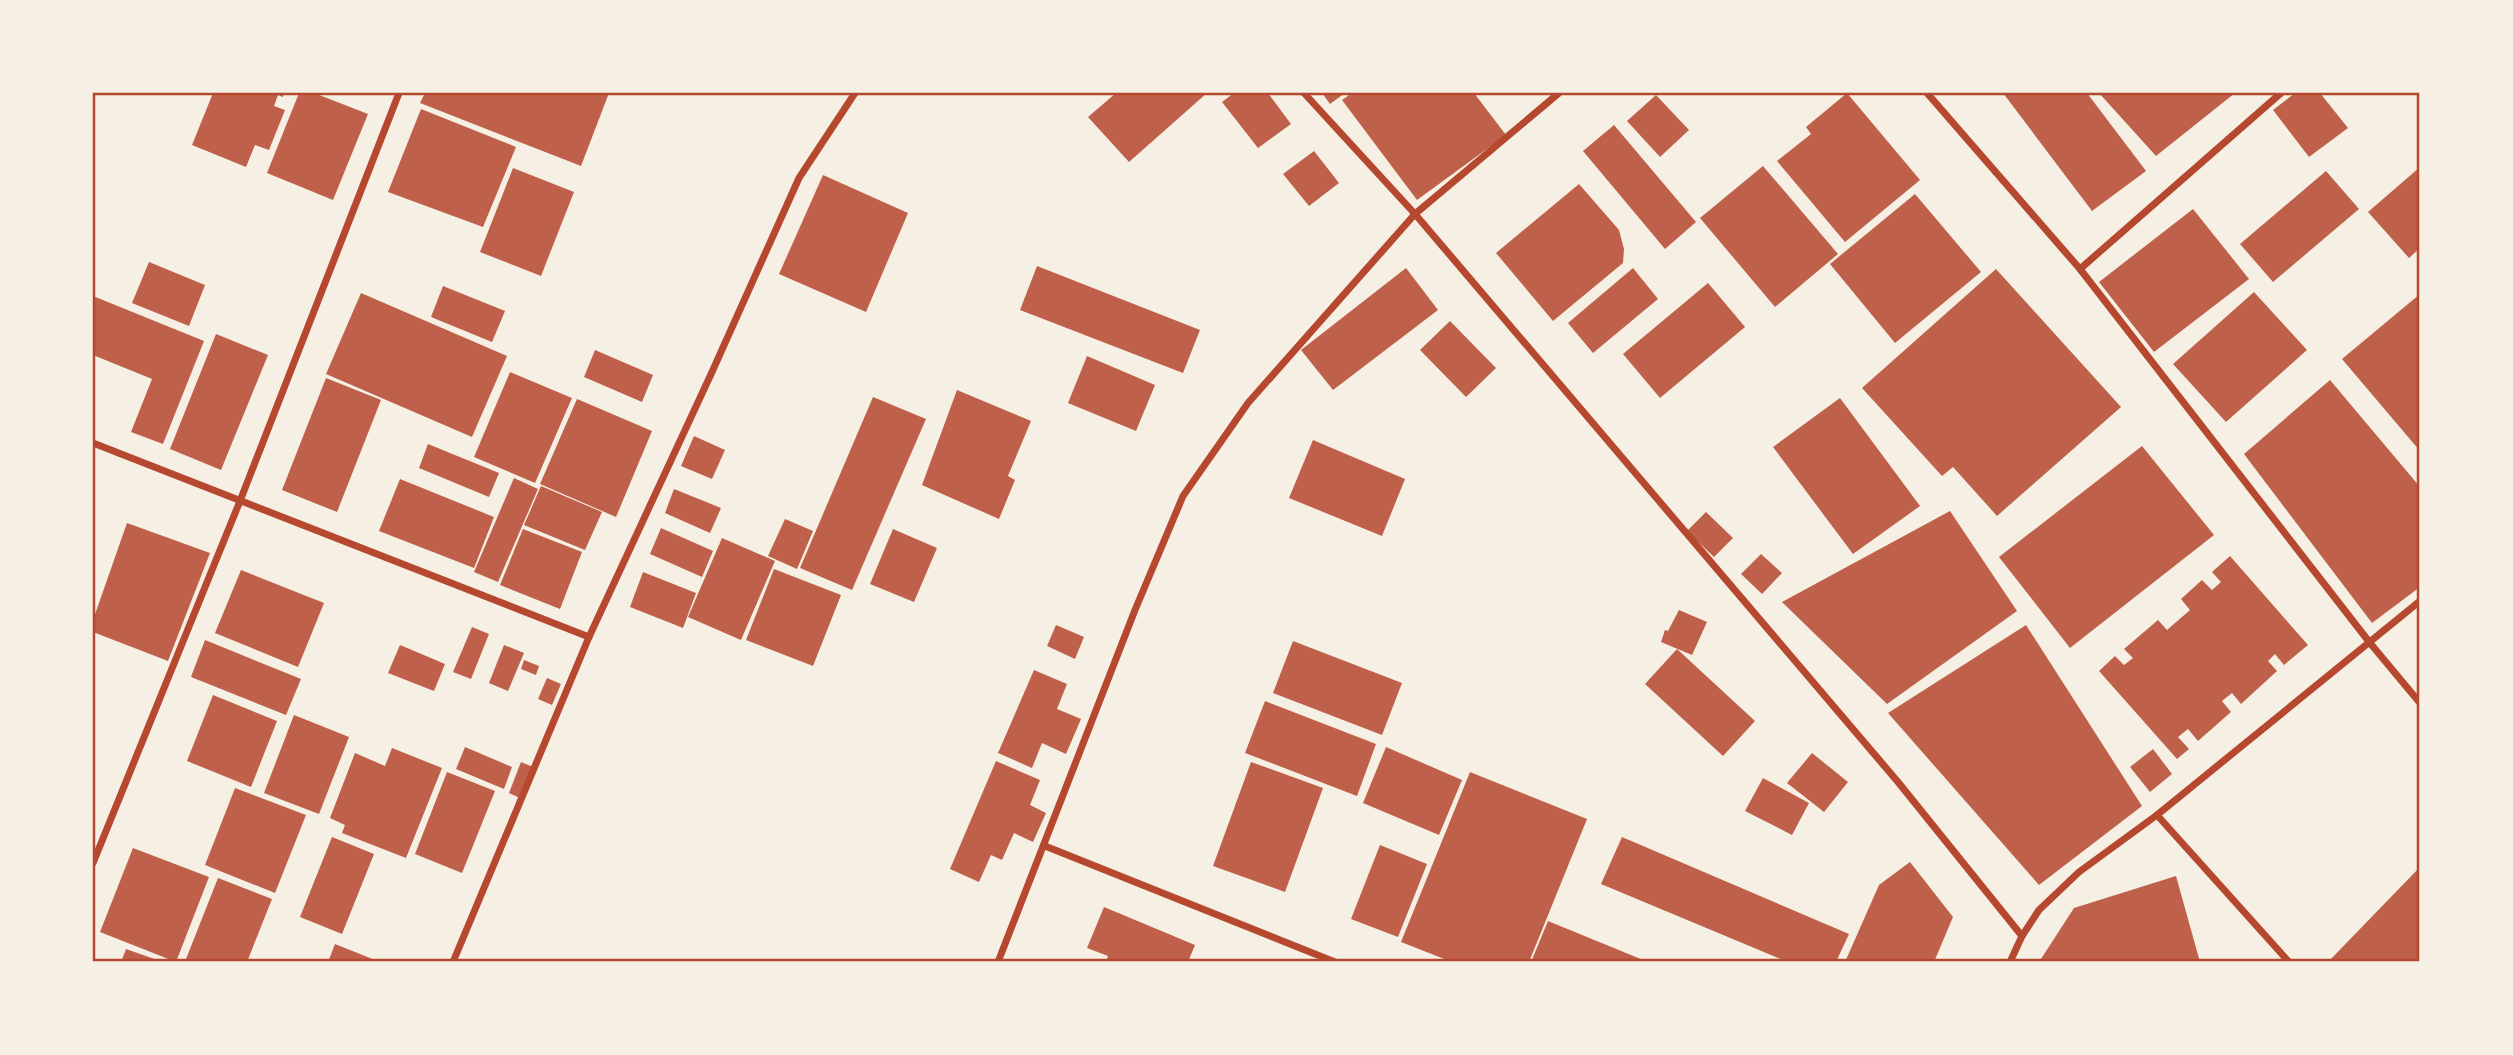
<svg xmlns="http://www.w3.org/2000/svg" width="2513" height="1055" font-family="Inter,sans-serif">
  <style>
    .building { fill: #bf614a }
    .lines { fill: none; stroke-linecap: round; stroke-linejoin: round }
    .minor { stroke: #b5482f; stroke-width: 7 }
    .neatline { fill: none; stroke: #b5482f; stroke-width: 2.5 }
  </style>
  <rect width="100%" height="100%" fill="#f6efe4"/>
  <g class="building">
    <polygon points="213,93 284,93 283,97 278,95 274,106 285,110 269,150 255,145 246,167 192,145"/>
    <polygon points="299,93 314,93 368,114 333,200 267,173"/>
    <polygon points="425,93 609,93 581,166 420,103"/>
    <polygon points="1116,93 1207,93 1129,162 1088,117"/>
    <polygon points="1234,93 1268,93 1291,124 1258,148 1222,102"/>
    <polygon points="1322,93 1345,93 1330,104"/>
    <polygon points="1352,93 1474,93 1506,135 1417,200 1342,100"/>
    <polygon points="1847,93 1920,180 1845,242 1777,161 1811,134 1806,127"/>
    <polygon points="2003,93 2087,93 2146,171 2092,211"/>
    <polygon points="2099,93 2235,93 2156,156"/>
    <polygon points="2295,93 2320,93 2348,128 2309,157 2273,110"/>
    <polygon points="1656,95 1689,130 1660,157 1627,121"/>
    <polygon points="421,109 516,147 483,227 388,192"/>
    <polygon points="1614,125 1696,222 1665,249 1583,151"/>
    <polygon points="1314,151 1339,183 1309,206 1283,174"/>
    <polygon points="1763,166 1838,254 1775,307 1700,218"/>
    <polygon points="2420,167 2420,248 2409,258 2368,212"/>
    <polygon points="513,168 574,192 541,276 480,252"/>
    <polygon points="2326,171 2359,209 2273,282 2240,244"/>
    <polygon points="823,175 908,213 866,312 779,274"/>
    <polygon points="1579,184 1619,230 1624,249 1623,263 1553,321 1496,253"/>
    <polygon points="1915,194 1981,272 1895,343 1830,264"/>
    <polygon points="2193,209 2249,279 2154,352 2099,282"/>
    <polygon points="149,262 205,285 189,326 132,303"/>
    <polygon points="1037,266 1200,330 1183,373 1020,310"/>
    <polygon points="1406,268 1438,310 1333,390 1301,350"/>
    <polygon points="1633,268 1658,299 1593,353 1568,323"/>
    <polygon points="1996,269 2121,407 1997,516 1953,467 1942,476 1862,388"/>
    <polygon points="1708,283 1745,327 1660,398 1623,354"/>
    <polygon points="443,286 505,311 492,342 431,317"/>
    <polygon points="2254,292 2307,350 2226,422 2173,364"/>
    <polygon points="361,293 507,356 472,437 326,374"/>
    <polygon points="2420,294 2420,451 2342,359"/>
    <polygon points="93,296 204,341 163,444 131,432 152,379 93,355"/>
    <polygon points="1450,321 1496,368 1466,397 1420,350"/>
    <polygon points="216,334 268,355 221,470 170,449"/>
    <polygon points="595,350 653,375 642,402 584,377"/>
    <polygon points="1087,356 1155,385 1136,431 1068,403"/>
    <polygon points="510,372 572,398 535,483 474,457"/>
    <polygon points="326,378 381,400 337,512 282,490"/>
    <polygon points="2330,380 2420,487 2420,587 2372,623 2244,454"/>
    <polygon points="957,390 1031,421 1008,476 1015,480 999,519 922,485"/>
    <polygon points="873,397 926,419 852,590 800,568"/>
    <polygon points="1840,398 1920,506 1853,554 1773,447"/>
    <polygon points="577,399 652,431 616,517 540,484"/>
    <polygon points="694,436 725,450 712,479 681,466"/>
    <polygon points="1313,440 1405,479 1382,536 1289,498"/>
    <polygon points="428,444 499,473 489,497 419,468"/>
    <polygon points="2142,446 2214,535 2070,648 1999,557"/>
    <polygon points="514,478 538,489 498,582 474,572"/>
    <polygon points="400,479 494,517 474,568 379,531"/>
    <polygon points="541,486 602,512 585,550 524,525"/>
    <polygon points="674,489 721,508 710,533 665,513"/>
    <polygon points="1950,511 2017,611 1887,704 1782,602"/>
    <polygon points="1706,512 1733,538 1714,557 1687,531"/>
    <polygon points="785,519 813,531 797,569 768,556"/>
    <polygon points="127,523 210,553 168,661 93,632 93,620"/>
    <polygon points="661,528 713,551 702,577 650,554"/>
    <polygon points="523,529 582,552 560,609 500,585"/>
    <polygon points="893,529 937,548 914,602 870,584"/>
    <polygon points="722,538 775,561 741,640 688,617"/>
    <polygon points="1761,554 1782,573 1762,594 1741,574"/>
    <polygon points="2230,556 2308,645 2284,665 2275,654 2268,661 2277,671 2241,704 2232,693 2222,701 2231,712 2198,741 2188,729 2178,737 2189,749 2177,759 2099,671 2115,656 2124,665 2133,658 2124,649 2158,620 2167,630 2190,610 2181,599 2202,580 2212,590 2221,582 2212,572"/>
    <polygon points="774,569 841,595 813,666 746,640"/>
    <polygon points="241,570 324,603 298,667 215,633"/>
    <polygon points="643,572 696,593 683,628 630,607"/>
    <polygon points="1679,610 1707,622 1692,655 1661,642 1665,630 1668,631"/>
    <polygon points="1056,625 1084,637 1075,659 1047,646"/>
    <polygon points="2026,625 2142,806 2039,885 1888,713"/>
    <polygon points="472,627 489,634 471,679 453,672"/>
    <polygon points="205,640 301,679 286,715 191,677"/>
    <polygon points="1293,641 1402,683 1382,735 1273,693"/>
    <polygon points="400,645 445,664 434,691 388,673"/>
    <polygon points="504,645 524,653 508,691 489,683"/>
    <polygon points="1677,649 1755,721 1723,756 1645,684"/>
    <polygon points="524,660 539,666 536,675 521,669"/>
    <polygon points="1034,670 1067,684 1057,709 1081,719 1066,754 1042,743 1032,768 998,753"/>
    <polygon points="547,678 561,684 552,705 538,699"/>
    <polygon points="213,695 277,721 251,787 187,761"/>
    <polygon points="1265,701 1376,744 1357,796 1245,753"/>
    <polygon points="294,715 349,737 319,814 264,793"/>
    <polygon points="465,747 512,767 504,789 456,769"/>
    <polygon points="1386,747 1462,780 1439,835 1363,803"/>
    <polygon points="392,748 442,768 406,858 342,833 345,825 330,818 355,753 385,766"/>
    <polygon points="2153,749 2172,774 2150,792 2130,767"/>
    <polygon points="1812,753 1848,782 1824,812 1787,783"/>
    <polygon points="996,761 1040,780 1030,805 1046,813 1033,842 1014,833 1002,860 991,855 979,882 950,869"/>
    <polygon points="521,762 533,767 520,798 509,793"/>
    <polygon points="1251,762 1323,788 1285,892 1213,866"/>
    <polygon points="447,772 495,791 462,873 415,854"/>
    <polygon points="1470,772 1587,819 1529,962 1452,962 1401,942"/>
    <polygon points="1763,778 1809,803 1792,835 1745,811"/>
    <polygon points="235,788 306,815 275,893 205,865"/>
    <polygon points="332,837 374,854 342,934 300,917"/>
    <polygon points="1622,837 1849,934 1836,962 1788,962 1601,884"/>
    <polygon points="1380,845 1427,864 1398,937 1351,919"/>
    <polygon points="133,848 209,877 176,962 100,932"/>
    <polygon points="1910,862 1953,917 1934,962 1845,962 1879,885"/>
    <polygon points="2420,867 2420,962 2328,962"/>
    <polygon points="2176,876 2200,962 2039,962 2074,908"/>
    <polygon points="218,878 272,899 247,962 194,962 186,959"/>
    <polygon points="1104,907 1195,945 1188,962 1106,962 1108,956 1087,948"/>
    <polygon points="1548,921 1648,962 1531,962"/>
    <polygon points="335,944 380,962 328,962"/>
    <polygon points="126,949 163,962 121,962"/>
  </g>
  <g class="lines">
    <g class="minor">
      <polyline points="1304,93 1415,214 1898,782 2022,936"/>
      <polyline points="1927,93 2080,269 2370,643 2420,703"/>
      <polyline points="2080,269 2281,93"/>
      <polyline points="93,443 589,637"/>
      <polyline points="2157,815 2289,962"/>
      <polyline points="1045,846 1335,962"/>
      <polyline points="93,863 240,501 399,93"/>
      <polyline points="453,962 589,637 712,372 799,178 855,93"/>
      <polyline points="998,962 1135,610 1183,496 1248,403 1415,214 1559,93"/>
      <polyline points="2010,962 2022,936 2039,910 2079,872 2157,815 2420,601"/>
    </g>
  </g>
  <rect width="2513" height="1055" fill="none" stroke="#f6efe4" stroke-width="189"/>
  <rect x="94" y="94" width="2324" height="866" class="neatline"/>
</svg>
